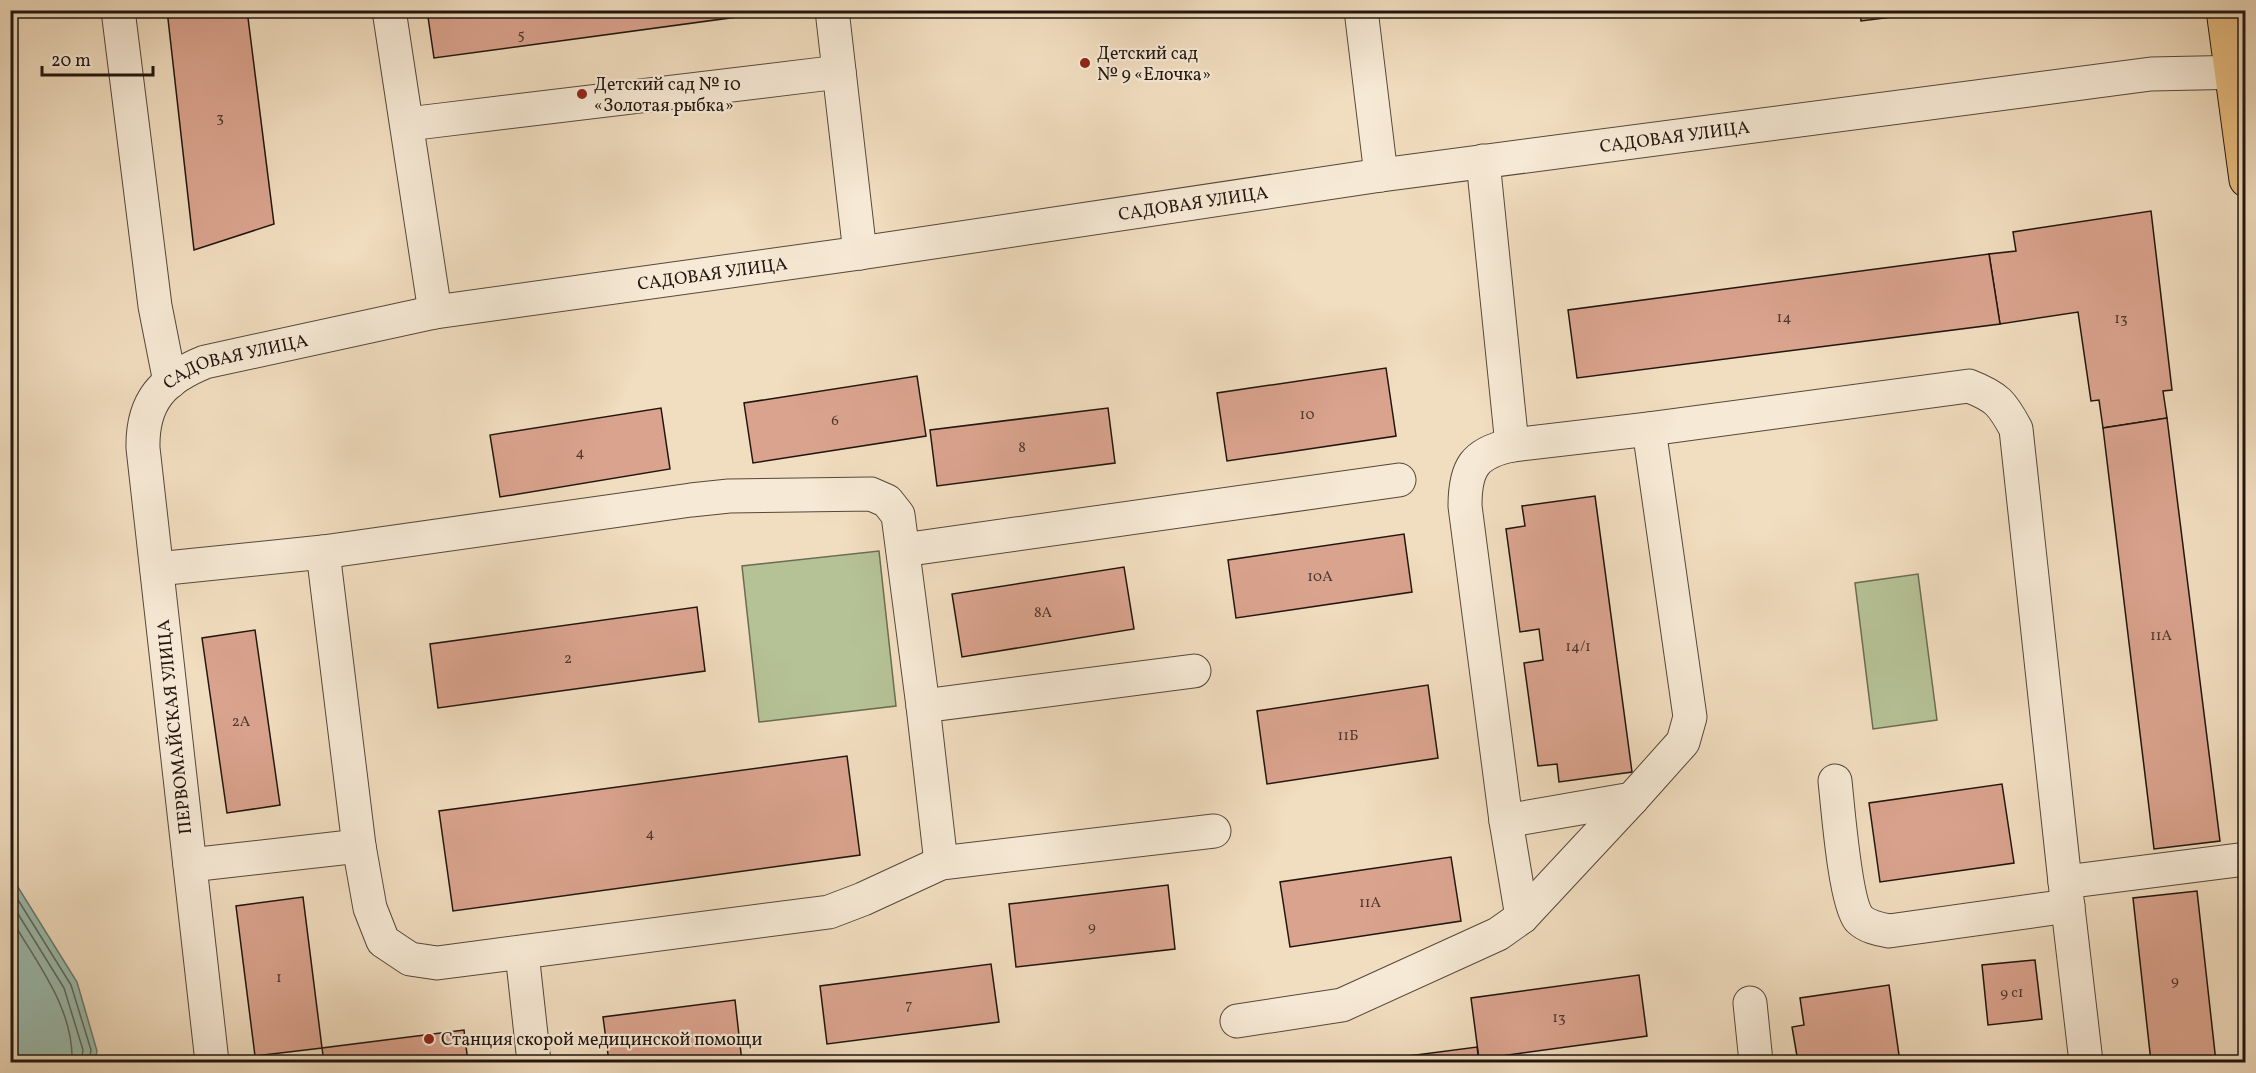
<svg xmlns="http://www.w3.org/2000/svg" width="2256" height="1073" font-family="Vollkorn,serif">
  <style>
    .green { fill: #b5c296; stroke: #6b6c52; stroke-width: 1.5 }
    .water { fill: #9bbcae; stroke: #6a7a6e; stroke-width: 1.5 }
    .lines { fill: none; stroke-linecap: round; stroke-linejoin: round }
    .shore { stroke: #5e695e; stroke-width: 1.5 }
    .building { fill: #daa38e; stroke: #21160f; stroke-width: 1.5 }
    .minor-casing { stroke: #55483b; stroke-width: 35 }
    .major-casing { stroke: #21160f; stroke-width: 35 }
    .minor { stroke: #f6e9d5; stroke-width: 33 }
    .major { stroke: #e8be80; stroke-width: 33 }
    .poi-dot { fill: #8f2418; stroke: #f6e9d5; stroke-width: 2 }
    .labels { text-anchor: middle; stroke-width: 4.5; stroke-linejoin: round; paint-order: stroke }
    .number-label { font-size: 15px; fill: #4f392f }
    .poi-label { font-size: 18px; fill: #21160f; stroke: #f6e9d5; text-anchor: start }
    .street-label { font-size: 18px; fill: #21160f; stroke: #f6e9d5 }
  </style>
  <rect width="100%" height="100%" fill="#f1ddbf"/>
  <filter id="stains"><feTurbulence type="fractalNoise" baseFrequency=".00333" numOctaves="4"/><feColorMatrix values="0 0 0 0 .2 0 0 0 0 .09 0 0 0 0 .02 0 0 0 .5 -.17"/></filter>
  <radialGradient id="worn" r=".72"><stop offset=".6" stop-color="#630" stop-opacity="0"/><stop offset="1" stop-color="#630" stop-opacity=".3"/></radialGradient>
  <g class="green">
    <polygon points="879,551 896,706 759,722 742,566"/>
    <polygon points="1918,574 1937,720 1873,729 1855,583"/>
  </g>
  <polygon class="water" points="11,876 77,982 97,1051 95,1062 14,1062 11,1055"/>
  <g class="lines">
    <g class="shore">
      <polyline points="10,887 71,985 91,1050 89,1062"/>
      <polyline points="10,901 64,988 83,1050 81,1062"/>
      <path d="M10 917C36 962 74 1008 72 1062"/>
    </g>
  </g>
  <g class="building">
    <polygon points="167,10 247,10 274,224 194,250"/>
    <polygon points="427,10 789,10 434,58"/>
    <polygon points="1860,10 1948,10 1861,21"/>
    <polygon points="2151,211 2172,390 2163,391 2167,418 2103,428 2099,400 2091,401 2078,312 2000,324 1989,254 2016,251 2013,232"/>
    <polygon points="1989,254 2000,324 1577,378 1568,310"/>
    <polygon points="1386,368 1396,436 1227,461 1217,393"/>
    <polygon points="917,376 926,436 753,463 744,403"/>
    <polygon points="661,408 670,469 500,497 490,435"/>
    <polygon points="1108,408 1115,463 937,486 930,430"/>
    <polygon points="2167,418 2220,841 2154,849 2103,428"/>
    <polygon points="1595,496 1632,772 1559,782 1557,764 1538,766 1524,663 1543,660 1539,629 1520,632 1506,529 1525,526 1522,506"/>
    <polygon points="1404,534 1412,592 1236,618 1228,560"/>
    <polygon points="1124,567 1134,629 962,657 952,594"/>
    <polygon points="697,607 705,671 438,708 430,644"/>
    <polygon points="255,630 280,805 227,813 202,638"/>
    <polygon points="1428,685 1438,758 1267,784 1257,711"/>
    <polygon points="847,756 860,855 453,911 439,811"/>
    <polygon points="2002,784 2014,863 1880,882 1869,803"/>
    <polygon points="1451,857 1461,921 1290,947 1280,882"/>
    <polygon points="1168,885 1175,949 1016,967 1009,904"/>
    <polygon points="2197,891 2216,1062 2151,1062 2133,898"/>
    <polygon points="303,897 322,1048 255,1056 236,906"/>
    <polygon points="2035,960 2042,1019 1988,1025 1982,965"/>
    <polygon points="991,964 999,1022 827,1044 820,986"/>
    <polygon points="1639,975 1647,1036 1479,1059 1471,998"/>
    <polygon points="1889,985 1900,1062 1798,1062 1792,1027 1804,1025 1800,998"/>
    <polygon points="735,1000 742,1062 609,1062 603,1017"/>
    <polygon points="464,1030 468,1062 324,1062 322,1048"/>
    <polygon points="1477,1047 1479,1062 1362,1062"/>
  </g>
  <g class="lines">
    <g class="minor-casing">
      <g id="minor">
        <polyline points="118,10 155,306 170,382"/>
        <polyline points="389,10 435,312"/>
        <polyline points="832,10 860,253"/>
        <polyline points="1361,10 1381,175"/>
        <polyline points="408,124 839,72"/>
        <path d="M1483 161 1512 445 1649 429 1969 386C1997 397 2002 403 2016 429L2065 882"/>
        <path d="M1512 445C1474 453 1465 468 1465 506L1506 821 1522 917"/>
        <polyline points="903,550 1399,480"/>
        <polyline points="323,552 691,500 729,496 871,494 887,501 898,515 923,706"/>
        <polyline points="157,569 323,552 359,846 370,908 383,941 410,959 437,963 829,912 863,899 941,863 1214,831"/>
        <path d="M1835 781C1838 808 1845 902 1859 919 1867 927 1878 929 1889 931L2068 906"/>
        <polyline points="1506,821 1632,799 1683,742 1690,717 1649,429"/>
        <polyline points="941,863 923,706 1194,671"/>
        <polyline points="190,865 359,846"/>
        <polyline points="522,953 534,1062"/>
        <polyline points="1750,1003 1756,1062"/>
        <polyline points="1237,1021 1342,1005 1498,934 1522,917 1632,799"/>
        <path id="s1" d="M212 1062 143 448C142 401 163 379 205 362L435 312 860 253 1381 175 2151 74 2246 72"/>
        <polyline points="2086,1062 2065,882 2246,859"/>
      </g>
    </g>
    <g class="major-casing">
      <polyline id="major" points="2223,10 2246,180"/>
    </g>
    <use href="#minor" class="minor"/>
    <use href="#major" class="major"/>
  </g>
  <g class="poi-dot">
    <circle cx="1085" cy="63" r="6"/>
    <circle cx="582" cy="94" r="6"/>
    <circle cx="429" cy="1039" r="6"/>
  </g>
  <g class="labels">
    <g class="number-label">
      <text x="521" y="39">5</text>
      <text x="220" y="122">3</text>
      <text x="1784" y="322">14</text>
      <text x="2121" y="323">13</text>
      <text x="1307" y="419">10</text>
      <text x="835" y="425">6</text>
      <text x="1022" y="452">8</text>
      <text x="580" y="457">4</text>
      <text x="1320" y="581">10А</text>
      <text x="1043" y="617">8А</text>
      <text x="2161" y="640">11А</text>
      <text x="1578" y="651">14/1</text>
      <text x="568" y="663">2</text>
      <text x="241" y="726">2А</text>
      <text x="1348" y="740">11Б</text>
      <text x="650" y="838">4</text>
      <text x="1370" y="907">11А</text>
      <text x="1092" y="931">9</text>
      <text x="279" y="982">1</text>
      <text x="2175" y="985">9</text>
      <text x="2012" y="997">9 с1</text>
      <text x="909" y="1009">7</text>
      <text x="1559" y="1022">13</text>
    </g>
    <g class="poi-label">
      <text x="1097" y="59">Детский сад<tspan x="1097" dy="21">№ 9 «Елочка»</tspan></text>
      <text x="594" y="90">Детский сад № 10<tspan x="594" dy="21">«Золотая рыбка»</tspan></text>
      <text x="441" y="1045">Станция скорой медицинской помощи</text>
    </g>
    <g class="street-label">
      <text dy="6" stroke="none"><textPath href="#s1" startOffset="2220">САДОВАЯ УЛИЦА</textPath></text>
      <text dy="6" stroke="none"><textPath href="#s1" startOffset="1734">САДОВАЯ УЛИЦА</textPath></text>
      <text dy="6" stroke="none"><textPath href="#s1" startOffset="1248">САДОВАЯ УЛИЦА</textPath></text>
      <text dy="6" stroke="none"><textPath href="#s1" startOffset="762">САДОВАЯ УЛИЦА</textPath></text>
      <text transform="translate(174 727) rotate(-96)" y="6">ПЕРВОМАЙСКАЯ УЛИЦА</text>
    </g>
  </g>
  <rect width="2256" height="1073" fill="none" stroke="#f1ddbf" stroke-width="36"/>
  <rect x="12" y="12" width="2232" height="1049" fill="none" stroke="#21160f" stroke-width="3"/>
  <rect x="18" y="18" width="2220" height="1037" fill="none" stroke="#21160f" stroke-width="1.5"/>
  <path d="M42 66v9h111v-9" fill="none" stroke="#21160f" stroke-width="3"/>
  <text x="51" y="66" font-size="18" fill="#21160f" stroke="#f6e9d5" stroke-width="4.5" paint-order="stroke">20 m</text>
  <rect width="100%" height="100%" filter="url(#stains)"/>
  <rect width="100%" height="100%" fill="url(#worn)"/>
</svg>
